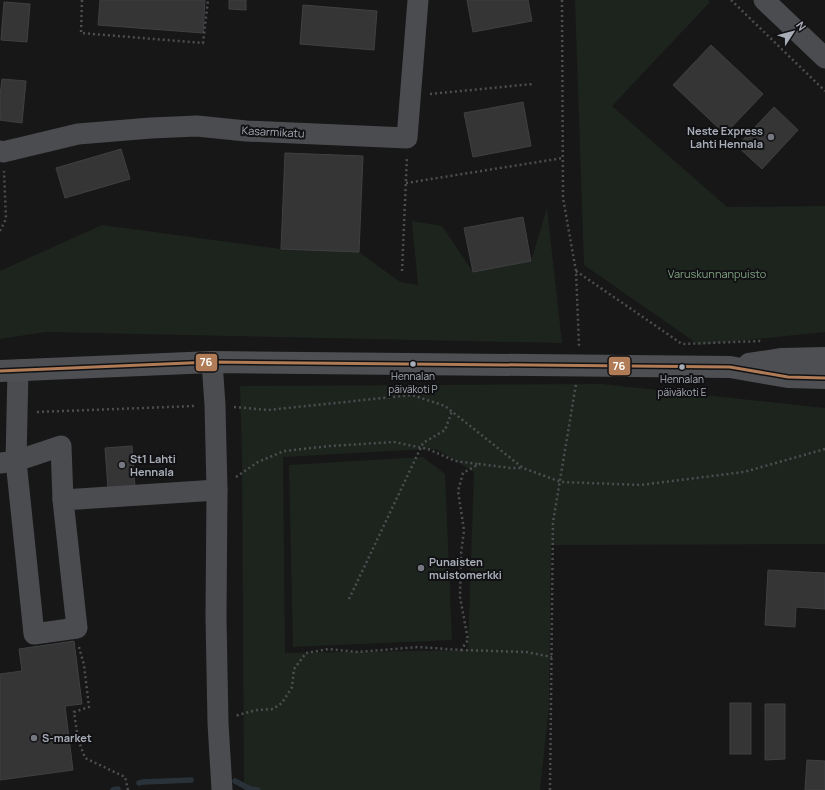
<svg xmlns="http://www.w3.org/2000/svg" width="825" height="790" font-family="Manrope,sans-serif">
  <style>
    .green { fill: #1d241e; fill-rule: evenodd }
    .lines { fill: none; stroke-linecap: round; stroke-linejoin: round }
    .stream { stroke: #2a3239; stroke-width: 5.5 }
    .building { fill: #353536; stroke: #3f4043 }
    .path { stroke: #4d4e52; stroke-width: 2.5; stroke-dasharray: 2 3; stroke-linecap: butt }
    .minor { stroke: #4b4c50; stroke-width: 21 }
    .major { stroke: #4d4f52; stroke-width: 22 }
    .bus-1-casing { stroke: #111113; stroke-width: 6 }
    .bus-1 { stroke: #b07c57; stroke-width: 3 }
    .poi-dot { fill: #757880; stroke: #111113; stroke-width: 1.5 }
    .bus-dot { fill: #a8adb8; stroke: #111113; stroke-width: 1.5 }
    .labels { text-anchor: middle; stroke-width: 4; stroke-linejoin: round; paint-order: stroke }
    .bus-label { font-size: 10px; fill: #a8adb8; stroke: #111113 }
    .poi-label { font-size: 11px; font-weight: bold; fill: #a8adb8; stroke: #111113; text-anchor: start }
    .street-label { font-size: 11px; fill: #a8adb8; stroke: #111113 }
    .park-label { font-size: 11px; fill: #7fa381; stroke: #111113 }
    .line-badge { stroke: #111113; stroke-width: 1.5 }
    .badge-label { font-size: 11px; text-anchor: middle; font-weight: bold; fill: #fff }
  </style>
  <rect width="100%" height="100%" fill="#171717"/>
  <g class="green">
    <polygon points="575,0 708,0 710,2 612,106 727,207 825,206 825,332 699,345 584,265"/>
    <polygon points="547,208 562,343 46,332 0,339 0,271 102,225 281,249 359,252 400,282 418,285 412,221 442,226 473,272 531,261"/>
    <path d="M602 384 825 408V544L551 545 549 708 540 790H244L242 458 240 386ZM428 449H436L474 472 468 650 285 653 283 457Z"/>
    <polygon points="423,457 445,474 452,640 293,647 289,465"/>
  </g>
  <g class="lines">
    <g class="stream">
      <polyline points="235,781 250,789 258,790"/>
      <polyline points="139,783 143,782 191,780"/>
      <polyline points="113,790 118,789"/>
    </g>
  </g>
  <g class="building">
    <polygon points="100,0 205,0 203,33 98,25"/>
    <polygon points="229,0 246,0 246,10 229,9"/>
    <polygon points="467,0 528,0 532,21 473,32"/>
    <polygon points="4,2 30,4 27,42 1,40"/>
    <polygon points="303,5 377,11 374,50 300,44"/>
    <polygon points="711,45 763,94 725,134 673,85"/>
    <polygon points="2,79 26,81 22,123 0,120 0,96"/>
    <polygon points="523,102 531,146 473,157 464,113"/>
    <polygon points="774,107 798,130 762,169 737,146"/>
    <polygon points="121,149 130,179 65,198 56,168"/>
    <polygon points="285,153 363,156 359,252 281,249"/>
    <polygon points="523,217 531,261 473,272 464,228"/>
    <polygon points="132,446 135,486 108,488 105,448"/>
    <polygon points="768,570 825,573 825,609 796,607 795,627 765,625"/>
    <polygon points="74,641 82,704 65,706 73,770 0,780 0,674 22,671 19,649"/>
    <rect x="730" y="703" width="21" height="51"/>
    <polygon points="765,704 785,704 785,759 765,760"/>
    <polygon points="807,760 825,761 825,790 805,790"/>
  </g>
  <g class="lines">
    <g class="path">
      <polyline points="82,0 81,33 203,43 208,0"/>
      <polyline points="562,0 563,198 576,271 579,346"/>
      <polyline points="731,0 825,91"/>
      <polyline points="430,94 533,84"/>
      <polyline points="406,183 563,158"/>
      <polyline points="0,231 6,219 4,171"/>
      <polyline points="402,271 407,156"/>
      <polyline points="576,271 682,344 761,341"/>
      <polyline points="234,407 268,410 412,395 445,406 523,468 561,482 641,485 744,472 825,449"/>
      <polyline points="37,412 195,406"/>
      <polyline points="236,477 258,462 284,451 330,446 394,442 428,449 455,461 478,464"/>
      <polyline points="349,599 423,443 445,430 452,411"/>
      <polyline points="79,647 84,665 89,707 74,712 78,739 85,758 125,777 128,790"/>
      <polyline points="461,650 526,652 552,657"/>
      <polyline points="237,716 238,715 257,710 273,709 282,703 292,687 294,669 306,653 329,649 358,652 418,647 461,650 468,640 460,597 461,554 464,530 458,491 463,473 479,464 511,468 523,468"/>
      <polyline points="550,790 553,522 576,384"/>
    </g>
    <g class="minor">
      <polyline points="764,0 825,58"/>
      <polyline points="0,151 3,152 78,134 151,128 197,126 246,131 407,138 418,0"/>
      <polyline points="18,370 16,461 34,634 77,628 63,500 217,490 215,405 212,362"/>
      <polyline points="0,463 16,461 61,446 63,500"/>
      <polyline points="217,490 216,617 218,723 222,790"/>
    </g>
    <g class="major">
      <polyline points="749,364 782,359 825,358"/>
      <polyline points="0,371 212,362 730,367 788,377 825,378"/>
    </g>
    <g class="bus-1-casing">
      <polyline id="bus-1" points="0,371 212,362 730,367 788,377 825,378"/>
    </g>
    <use href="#bus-1" class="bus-1"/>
  </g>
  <g class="poi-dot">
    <circle cx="771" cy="137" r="4"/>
    <circle cx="122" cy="465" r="4"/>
    <circle cx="421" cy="568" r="4"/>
    <circle cx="34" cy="738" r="4"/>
  </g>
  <g class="bus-dot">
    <circle cx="413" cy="364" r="3.5"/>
    <circle cx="682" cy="367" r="3.5"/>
  </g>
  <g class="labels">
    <g class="bus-label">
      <text x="413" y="380">Hennalan<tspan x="413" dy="13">päiväkoti P</tspan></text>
      <text x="682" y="383">Hennalan<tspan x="682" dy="13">päiväkoti E</tspan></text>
    </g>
    <g class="poi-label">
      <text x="763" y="135" text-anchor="end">Neste Express<tspan x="763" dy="13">Lahti Hennala</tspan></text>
      <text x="130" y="463">St1 Lahti<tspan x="130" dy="13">Hennala</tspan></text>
      <text x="429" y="566">Punaisten<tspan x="429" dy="13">muistomerkki</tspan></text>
      <text x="42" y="742">S-market</text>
    </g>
    <g class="street-label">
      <text transform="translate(273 132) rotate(3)" y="4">Kasarmikatu</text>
    </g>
    <g class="park-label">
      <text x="717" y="278">Varuskunnanpuisto</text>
    </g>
  </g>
  <g class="line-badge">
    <rect x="195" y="353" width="23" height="19" rx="4" fill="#b07c57"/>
    <rect x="608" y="356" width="23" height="20" rx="4" fill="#b07c57"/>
  </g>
  <g class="badge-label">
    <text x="206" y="366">76</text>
    <text x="619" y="370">76</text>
  </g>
  <g transform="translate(793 32) rotate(54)" stroke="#111113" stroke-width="3" paint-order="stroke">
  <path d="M0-3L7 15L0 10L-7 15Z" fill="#a8adb8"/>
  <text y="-6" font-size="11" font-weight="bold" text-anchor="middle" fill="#a8adb8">N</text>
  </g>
</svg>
